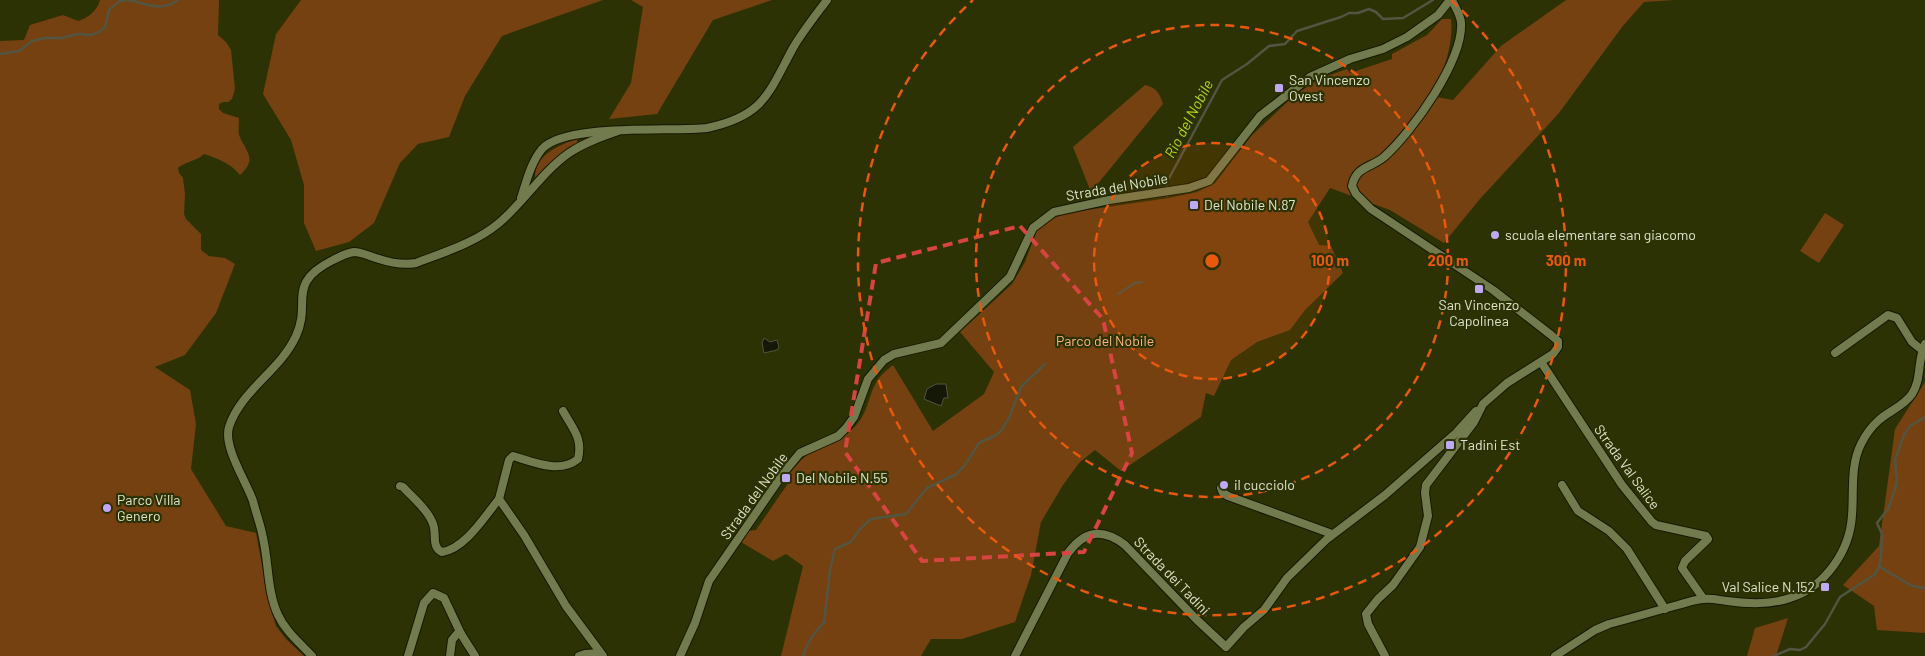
<svg xmlns="http://www.w3.org/2000/svg" width="1925" height="656" font-family="Barlow,sans-serif">
  <style>
    .green { fill: #754110 }
    .water { fill: #151807; stroke: #525542 }
    .lines { fill: none; stroke-linecap: round; stroke-linejoin: round }
    .stream { stroke: #525542; stroke-width: 2.5 }
    .minor-casing { stroke: #151900; stroke-width: 10 }
    .minor { stroke: #727b4d; stroke-width: 8 }
    .marked { fill: none; stroke: #d74441; stroke-width: 4; stroke-dasharray: 10 6; stroke-linejoin: round }
    .ring { fill: none; stroke: #e8590c; stroke-width: 2.5; stroke-dasharray: 9 6 }
    .poi-dot { fill: #bfa8f4; stroke: #2c3203; stroke-width: 2 }
    .labels { text-anchor: middle; stroke-width: 4.5; stroke-linejoin: round; paint-order: stroke }
    .poi-label { font-size: 14px; fill: #dfe4cc; stroke: #2c3203; text-anchor: start }
    .street-label { font-size: 14px; fill: #dfe4cc; stroke: #2c3203 }
    .park-label { font-size: 14px; fill: #ffb57d; stroke: #2c3203 }
    .water-label { font-size: 15px; font-style: italic; fill: #bcd41a; stroke: #2c3203 }
    .centre { fill: #e8590c; stroke: #2c3203; stroke-width: 2.5 }
    .ring-label { font-size: 15px; text-anchor: middle; font-weight: bold; fill: #e8590c; stroke: #2c3203; stroke-width: 4.5; stroke-linejoin: round; paint-order: stroke }
  </style>
  <rect width="100%" height="100%" fill="#2c3203"/>
  <g class="green">
    <path d="M100 0H219L218 35 226 42 231 50 235 89 232 99 228 102H223L219 104V109L223 113 239 118C239 124 238 130 239 135 246 152 258 159 240 175 230 163 219 159 204 154 195 162 184 162 178 168L179 173 183 178 185 194 184 214 186 219 201 234V250L209 256 225 258 235 264 216 313 185 355 155 367 190 390 196 424 191 469 226 526 256 533 269 603 276 626 286 639 304 656H0V41L24 40 30 25 63 15 78 21C88 18 97 11 100 0Z"/>
    <polygon points="301,0 603,0 502,36 465,96 449,137 418,144 400,163 374,223 349,242 316,251 304,223 304,185 291,140 263,94 276,34"/>
    <polygon points="631,0 772,0 713,20 657,114 609,119 631,83 643,7"/>
    <path d="M1566 0H1674L1644 2 1622 27 1559 113 1479 200 1444 243 1390 210 1330 188 1308 222 1319 245 1331 246 1343 273 1305 310 1290 330 1257 342 1231 360 1214 396 1206 393 1201 417 1121 471 1095 450 1079 463 1063 485 1041 522 1031 575 1015 622 962 639H931L921 656H781L803 566 786 554 773 561 741 542 748 531 756 530 789 482 786 478C792 470 798 462 806 456 824 443 844 440 858 423 869 410 869 391 879 378 883 373 888 369 893 365L933 431 984 394 994 372 960 332 1012 284 1025 262 1037 230 1049 220 1066 213 1169 198 1197 192 1215 183 1252 135 1295 95 1319 79 1347 69 1350 73 1392 59V54L1427 35 1442 19H1451C1454 41 1443 78 1431 96L1453 100 1501 46Z"/>
    <path d="M1145 85C1156 87 1160 94 1163 104L1091 192 1073 147Z"/>
    <path d="M577 139V144L541 176 535 178C534 155 559 145 577 139Z"/>
    <polygon points="1825,213 1844,225 1819,263 1800,251"/>
    <polygon points="1925,382 1925,633 1877,630 1874,606 1843,585 1879,546 1895,429"/>
    <polygon points="1788,618 1776,656 1747,656 1755,628"/>
  </g>
  <g class="water">
    <polygon points="764,338 770,342 777,340 779,347 777,350 764,353 762,343"/>
    <polygon points="936,384 946,384 948,398 944,398 941,406 924,399 927,389"/>
  </g>
  <g class="lines">
    <g class="stream">
      <path d="M128 0C147 3 160 13 178 0"/>
      <polyline points="0,54 19,51 32,41 45,38 62,38 77,34 91,35 99,32 105,27 109,10 120,1 127,0"/>
      <polyline points="1167,196 1166,187 1167,182 1222,80 1247,64 1269,46 1285,44 1297,31 1341,17 1349,13 1358,13 1369,9 1376,12 1383,19 1403,18 1433,0"/>
      <polyline points="1118,294 1135,283 1142,282"/>
      <polyline points="1880,567 1912,586 1925,588"/>
      <path d="M803 656C807 643 814 632 824 623L830 570 835 549 851 542 860 529 871 519 906 514 927 488 955 475 965 465 979 443 996 435 1001 431 1009 418 1021 387 1045 364"/>
      <polyline points="1774,656 1790,649 1800,650 1806,647 1825,624 1840,597 1874,575 1879,567 1881,557 1882,534 1877,523 1888,509 1895,490 1897,479 1895,460 1904,435 1910,426 1925,417"/>
    </g>
    <g class="minor-casing">
      <g id="minor">
        <path d="M521 198C526 183 531 162 542 149 565 123 672 132 707 128 764 116 768 94 793 48 803 31 815 16 827 0"/>
        <polyline points="1835,353 1888,315 1897,318 1912,342 1922,350"/>
        <polyline points="1541,362 1622,485 1652,522 1656,525 1706,536 1708,539 1685,561 1682,568 1703,598"/>
        <path d="M563 411C573 429 583 438 578 459 560 474 533 462 513 456L509 460 499 499 524 535 566 606 603 656"/>
        <polyline points="1562,485 1578,511 1609,531 1627,549 1665,609"/>
        <path d="M400 486 403 487C413 498 428 510 433 524 437 534 431 547 442 552 465 549 485 516 499 499"/>
        <polyline points="1221,488 1223,493 1228,496 1332,534"/>
        <path d="M312 656C300 643 286 632 278 615 267 591 269 564 263 538 261 526 256 513 253 501 246 481 223 447 229 427 241 390 280 371 296 336 312 302 285 284 333 260 339 257 346 253 354 252 362 252 371 257 379 259 391 263 404 265 416 263 445 252 475 243 499 223 524 202 542 172 569 153 584 143 601 137 618 131"/>
        <polyline points="408,656 424,603 433,593 444,598 461,634 475,656"/>
        <polyline points="450,656 452,640 457,634 461,634"/>
        <polyline points="579,656 585,654 600,653"/>
        <polyline points="680,656 695,623 709,581 785,471 800,453 838,436 846,428 854,417 868,379 884,360 894,354 941,343 1010,277 1033,228 1054,212 1109,200 1189,188 1209,181 1260,116 1310,77 1350,59 1383,49 1407,37 1438,15 1450,0"/>
        <path d="M1015 656 1068 553C1085 530 1103 528 1125 545L1196 619 1226 647 1244 627 1264 610 1287 578 1327 539 1385 495 1456 433 1476 411"/>
        <path d="M1385 656 1368 624 1366 614 1378 599 1393 585 1420 547 1428 516 1425 493 1426 485 1474 422 1483 404 1507 383 1553 354 1558 347V341L1551 335 1493 290 1371 209 1356 194 1352 186C1356 166 1371 168 1384 157 1412 132 1464 60 1461 22 1460 14 1455 7 1452 0"/>
        <path d="M1555 656 1595 630 1609 624C1632 618 1655 611 1678 605 1686 603 1696 599 1704 599 1711 598 1719 600 1727 601 1748 604 1770 605 1790 598 1825 587 1850 551 1852 515 1854 492 1850 466 1861 444 1865 436 1872 426 1879 420 1889 411 1904 406 1912 394 1922 379 1917 360 1925 344"/>
      </g>
    </g>
    <use href="#minor" class="minor"/>
  </g>
  <path class="marked" d="M1020 226 1103 319 1132 453 1084 552 922 561 845 452 876 263Z"/>
  <circle cx="1212" cy="261" r="118" fill="#e8590c" fill-opacity=".12"/>
  <g class="ring">
    <circle cx="1212" cy="261" r="118"/>
    <circle cx="1212" cy="261" r="236"/>
    <path d="M1451 0A354 354 0 1 1 973 0"/>
  </g>
  <g class="poi-dot">
    <rect x="1274" y="83" width="10" height="10" rx="2.5"/>
    <rect x="1189" y="200" width="10" height="10" rx="2.5"/>
    <circle cx="1495" cy="235" r="5"/>
    <rect x="1474" y="284" width="10" height="10" rx="2.5"/>
    <rect x="1445" y="440" width="10" height="10" rx="2.5"/>
    <rect x="781" y="473" width="10" height="10" rx="2.5"/>
    <circle cx="1224" cy="485" r="5"/>
    <circle cx="107" cy="508" r="5"/>
    <rect x="1820" y="582" width="10" height="10" rx="2.5"/>
  </g>
  <g class="labels">
    <g class="poi-label">
      <text x="1289" y="85">San Vincenzo<tspan x="1289" dy="16">Ovest</tspan></text>
      <text x="1204" y="210">Del Nobile N.87</text>
      <text x="1505" y="240">scuola elementare san giacomo</text>
      <text x="1479" y="310" text-anchor="middle">San Vincenzo<tspan x="1479" dy="16">Capolinea</tspan></text>
      <text x="1460" y="450">Tadini Est</text>
      <text x="796" y="483">Del Nobile N.55</text>
      <text x="1234" y="490">il cucciolo</text>
      <text x="117" y="505">Parco Villa<tspan x="117" dy="16">Genero</tspan></text>
      <text x="1815" y="592" text-anchor="end">Val Salice N.152</text>
    </g>
    <g class="street-label">
      <text transform="translate(1117 187) rotate(-10)" y="5">Strada del Nobile</text>
      <text transform="translate(1627 467) rotate(54)" y="5">Strada Val Salice</text>
      <text transform="translate(754 496) rotate(-54)" y="5">Strada del Nobile</text>
      <text transform="translate(1172 576) rotate(46)" y="5">Strada dei Tadini</text>
    </g>
    <g class="park-label">
      <text x="1105" y="346">Parco del Nobile</text>
    </g>
    <g class="water-label">
      <text transform="translate(1189 119) rotate(-62)" y="5">Rio del Nobile</text>
    </g>
  </g>
  <circle cx="1212" cy="261" r="8" class="centre"/>
  <g class="ring-label">
    <text x="1330" y="266">100 m</text>
    <text x="1448" y="266">200 m</text>
    <text x="1566" y="266">300 m</text>
  </g>
</svg>
